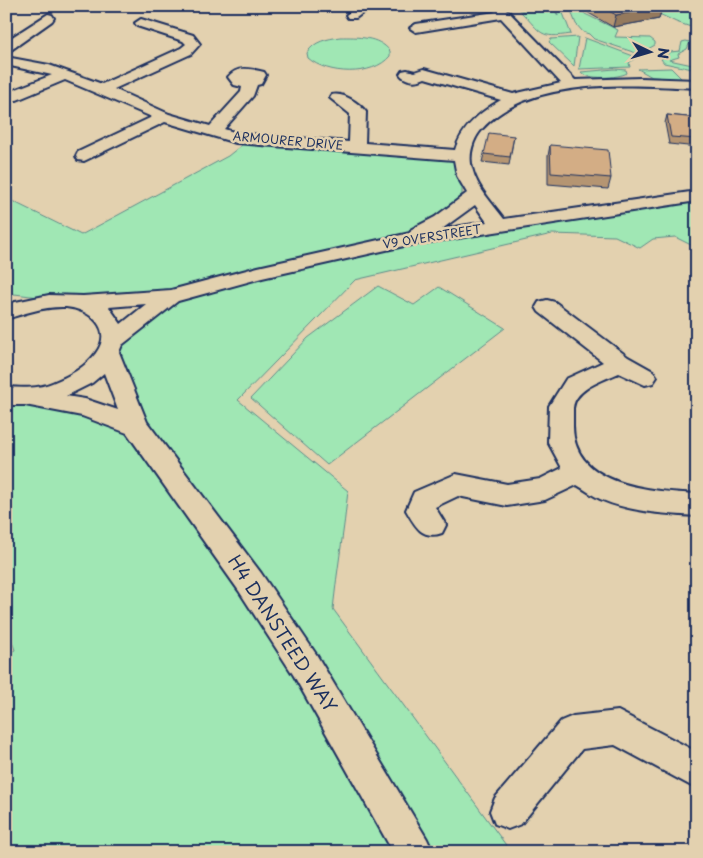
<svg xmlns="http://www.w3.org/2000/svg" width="703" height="858" font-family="'Playpen Sans',sans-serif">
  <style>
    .green { fill: #a0e7b4; stroke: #5e8b89 }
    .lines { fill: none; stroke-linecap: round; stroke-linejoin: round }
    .minor-casing { stroke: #1b2f5e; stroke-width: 4 }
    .minor { fill: #e3d1af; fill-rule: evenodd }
    .wall { fill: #b59572; stroke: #1b2f5e }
    .shaded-wall { fill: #94795d; stroke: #1b2f5e }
    .building { fill: #d3ad85; stroke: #1b2f5e }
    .labels { text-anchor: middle; stroke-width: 5; stroke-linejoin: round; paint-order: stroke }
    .far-street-label { font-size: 12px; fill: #1b2f5e; stroke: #e3d1af }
    .near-street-label { font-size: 18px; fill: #1b2f5e; stroke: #e3d1af }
  </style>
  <rect width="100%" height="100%" fill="#e3d1af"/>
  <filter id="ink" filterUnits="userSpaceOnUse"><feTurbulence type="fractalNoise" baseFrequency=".02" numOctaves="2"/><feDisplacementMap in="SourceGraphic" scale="10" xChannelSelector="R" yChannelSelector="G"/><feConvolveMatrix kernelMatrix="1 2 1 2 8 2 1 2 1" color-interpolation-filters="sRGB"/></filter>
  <g filter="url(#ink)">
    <g class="green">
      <path d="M515 6H553L558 16 556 9 561 8 571 34C539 39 542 33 521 12L525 11 519 10Z"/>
      <polygon points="569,6 577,6 585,14 618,30 615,37 650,38 655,42 655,45 639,54 594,39 589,34 583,32 576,24"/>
      <polygon points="652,6 697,6 697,29 676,22 649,9"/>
      <path d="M340 37C358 37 378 36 390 51V56C373 77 327 75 308 58L307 53C314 41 327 39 340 37Z"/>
      <polygon points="578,37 574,66 549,42 551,39"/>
      <polygon points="585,38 636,57 629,63 630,67 579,69"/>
      <polygon points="686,41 690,42 687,49 678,54 679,57 669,60 697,66 697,70 664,63 661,59 670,52 680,51 682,42"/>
      <polygon points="671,68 682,79 652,77 638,69"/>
      <path d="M615 69 626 70 627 73C619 78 586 80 581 72Z"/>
      <path d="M248 140 462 156V194L439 218 405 240 451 241 697 196V248L675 237 653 239 640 248 615 236 552 234 355 280 238 400 348 491C344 531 337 570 333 609L511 852H6V654L15 650 6 625V396L135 425 108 352 170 297 64 300 6 293V198L81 235 228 156Z"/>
      <polygon points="378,286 414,305 439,287 505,328 327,465 251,398 308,338"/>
    </g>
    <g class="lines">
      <g class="minor-casing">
        <g id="minor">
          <polygon points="357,6 372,6 356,18 348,18 346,15"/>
          <path d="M490 6H503L575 80 641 78 697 80V88C631 85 530 76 482 129 473 139 468 155 472 168 477 188 492 203 504 219L697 191V201L404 246 262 278 178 301 122 345 119 352 147 422 261 573 316 654 427 839 433 852H393L294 676 239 591 127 433 82 416 25 405H6V387C21 388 38 389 52 383 68 377 86 367 96 353 114 329 90 309 66 307 45 306 26 313 6 319V304L49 295 83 296 171 290 258 267 410 233 412 229 435 217 467 193 457 176 454 160 236 143 165 122 84 161 78 160 76 156 78 152 152 117 65 80 17 100 6 101V93L52 75 6 65V57L49 65 102 84 181 48 186 44 183 41 137 26 135 23 141 19 193 35 200 44 191 54 114 89 169 114 210 126 241 92 242 87 234 85 228 77C238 65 251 69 264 72L266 75 261 84 257 85 253 96 224 129 237 133 349 142 350 114 330 98 332 95C343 92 359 103 366 112L365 143 455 150C462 127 480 112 501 100L425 78C417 82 406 82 400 74L402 71 407 70 415 72 424 69 513 94 561 83 501 18 416 32 410 28 416 24 495 12ZM475 205 487 222 442 229ZM146 304 121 324 109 307ZM104 373 118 410 85 399 66 396 92 383Z"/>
          <polygon points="48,14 52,15 54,18 52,21 11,50 6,51 6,41"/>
          <path d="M547 300 555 302 628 357 653 371 657 377 653 383 645 385 619 373C604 380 575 388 573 408 573 414 573 421 573 427 574 487 652 491 697 494V516C665 514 630 512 600 499 592 495 584 489 577 485L545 500 507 506 458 496 435 507 446 525 442 533C422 540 415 526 406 510L414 492 456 474 507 484 540 479 562 468 548 442 549 406 566 379 603 362 539 312 536 307 539 302Z"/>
          <polygon points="618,711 697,752 697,789 615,745 582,749 521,824 508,829 495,824 490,811 495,798 561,721 573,716"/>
        </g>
      </g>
      <use href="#minor" class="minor"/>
    </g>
    <g class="wall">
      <polygon points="578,6 661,6 662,7 659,19 613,27 578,7"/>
      <polygon points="667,115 697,118 697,147 669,144 665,123"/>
      <polygon points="514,136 509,165 482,162 484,154"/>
      <polygon points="550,145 611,178 608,189 548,184 548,156"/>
    </g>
    <polygon class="shaded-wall" points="662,7 659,19 613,27 616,15"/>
    <g class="building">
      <polygon points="601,6 661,6 662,7 616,15"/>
      <polygon points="667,115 697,118 697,139 671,137"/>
      <polygon points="489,133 514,136 510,157 484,154"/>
      <polygon points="550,145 608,150 611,178 551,173"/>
    </g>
  </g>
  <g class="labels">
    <g class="far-street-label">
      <text transform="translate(288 141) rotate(5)" y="4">ARMOURER DRIVE</text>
      <text transform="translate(432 237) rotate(-9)" y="4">V9 OVERSTREET</text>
    </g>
    <g class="near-street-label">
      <text transform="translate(282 634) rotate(57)" y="6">H4 DANSTEED WAY</text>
    </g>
  </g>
  <rect width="703" height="858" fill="none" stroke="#e3d1af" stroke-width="25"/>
  <rect x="12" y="12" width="678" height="833" fill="none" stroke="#1b2f5e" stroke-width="2" filter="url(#ink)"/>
  <g transform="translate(650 52) rotate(95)" stroke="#e3d1af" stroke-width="4" paint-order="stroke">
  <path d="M0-4L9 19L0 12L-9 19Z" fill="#1b2f5e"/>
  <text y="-8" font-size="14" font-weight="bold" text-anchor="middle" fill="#1b2f5e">N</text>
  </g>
</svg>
